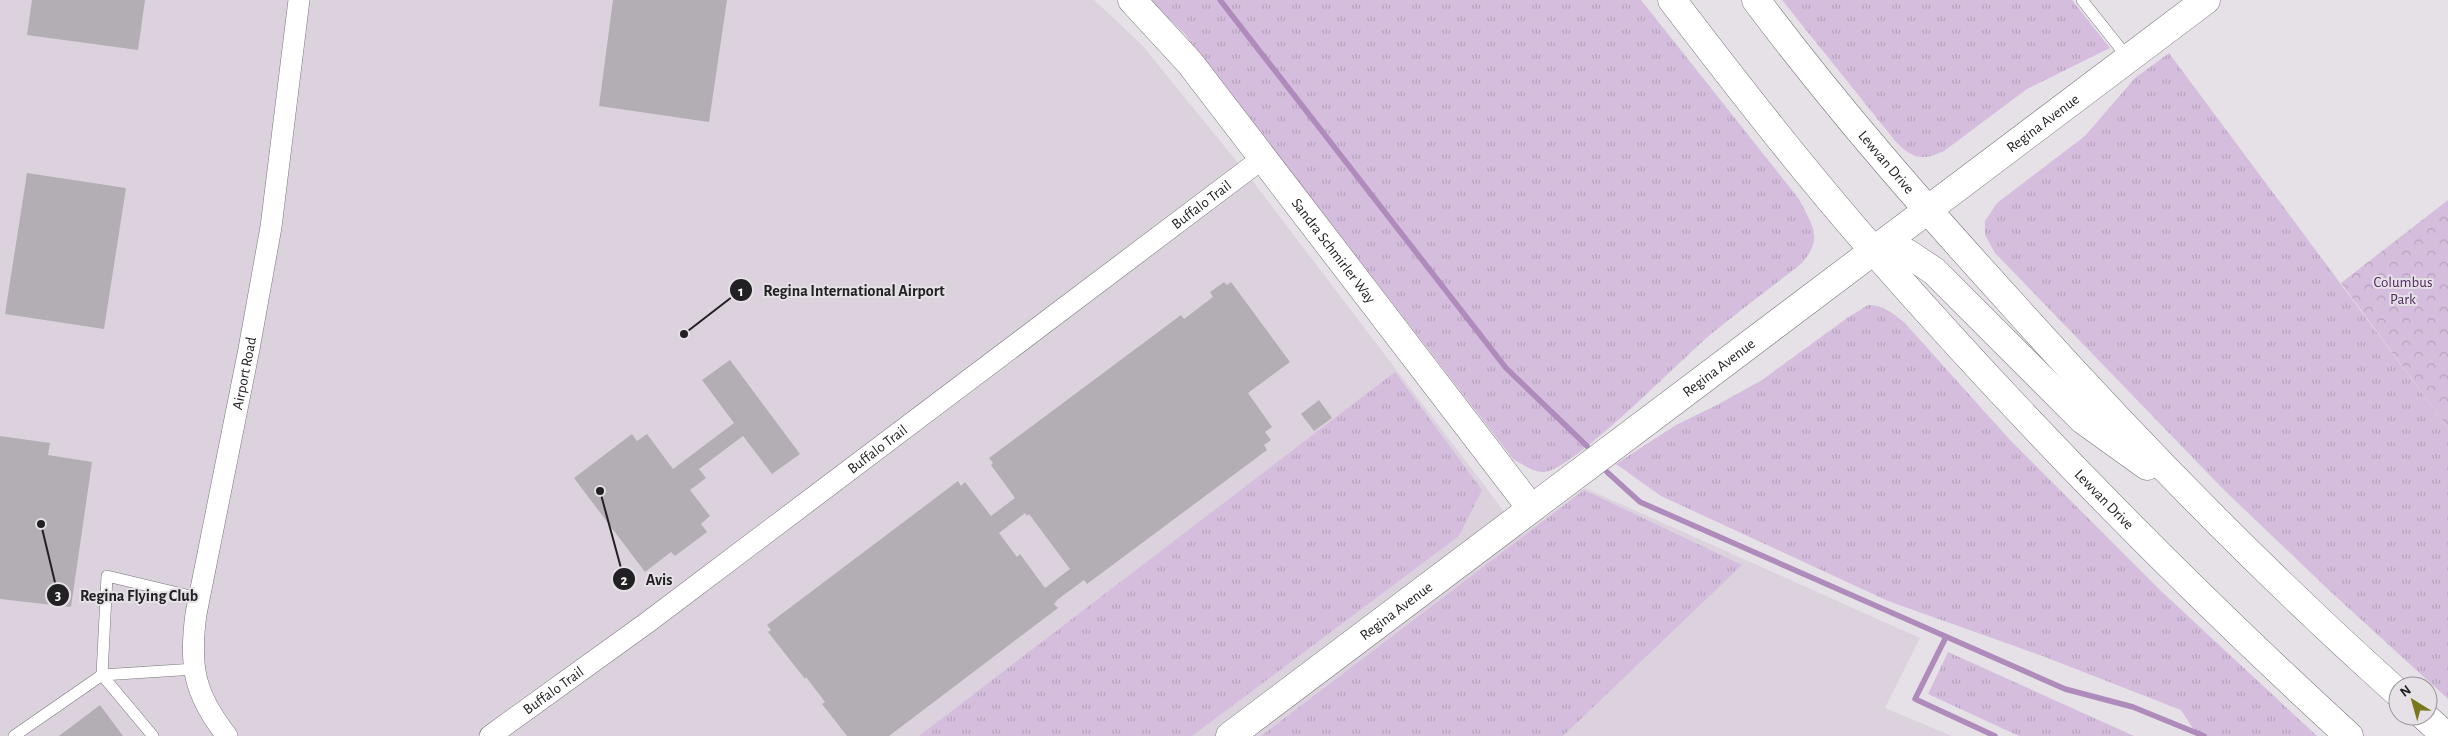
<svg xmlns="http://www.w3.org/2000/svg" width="2448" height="736" font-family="'Alegreya Sans',sans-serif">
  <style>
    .built { fill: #dbd2de }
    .grass { fill: url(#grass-tufts) }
    .park { fill: url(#park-crowns) }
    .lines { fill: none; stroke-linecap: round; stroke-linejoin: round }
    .stream { stroke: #ae8bba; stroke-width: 5.5 }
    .building { fill: #b3aeb4; fill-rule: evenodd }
    .lane-casing { stroke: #78747a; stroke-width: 12 }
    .street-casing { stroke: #78747a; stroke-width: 22 }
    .secondary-casing { stroke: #78747a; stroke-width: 29 }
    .lane { stroke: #fff; stroke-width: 11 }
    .street { stroke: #fff; stroke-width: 21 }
    .secondary { stroke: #fff; stroke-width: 28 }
    .labels { text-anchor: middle; stroke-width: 4; stroke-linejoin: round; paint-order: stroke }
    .street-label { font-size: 15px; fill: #212022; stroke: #e5e1e6 }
    .park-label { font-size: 15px; fill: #542762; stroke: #e5e1e6 }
    .leader { fill: none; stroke: #212022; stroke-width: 2 }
    .callout-dot { fill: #212022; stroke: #e5e1e6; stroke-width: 2 }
    .mark-label { font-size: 15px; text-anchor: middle; font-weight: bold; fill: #fff }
    .callout-label { font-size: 16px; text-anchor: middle; font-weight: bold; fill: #212022; stroke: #e5e1e6; stroke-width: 4; stroke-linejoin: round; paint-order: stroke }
  </style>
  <defs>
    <pattern id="grass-tufts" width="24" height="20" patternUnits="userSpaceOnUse" patternTransform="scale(1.25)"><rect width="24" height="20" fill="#d5bedd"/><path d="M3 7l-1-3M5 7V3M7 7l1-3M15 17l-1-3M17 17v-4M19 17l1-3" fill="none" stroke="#b7a3bd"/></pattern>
    <pattern id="park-crowns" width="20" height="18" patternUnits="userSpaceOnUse" patternTransform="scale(1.25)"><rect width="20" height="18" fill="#d5bedd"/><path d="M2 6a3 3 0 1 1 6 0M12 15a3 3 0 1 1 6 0" fill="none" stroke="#b7a3bd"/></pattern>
  </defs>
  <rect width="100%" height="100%" fill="#e5e1e6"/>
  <polygon class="built" points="0,0 1094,0 1142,45 1251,179 1522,535 1585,488 1920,638 1885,708 1952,736 0,736"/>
  <g class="grass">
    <path d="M1149 0H1641L1799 199C1812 226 1824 237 1802 263 1772 287 1740 310 1710 335 1681 359 1574 470 1544 472 1533 472 1522 464 1513 459L1184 33Z"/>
    <path d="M1782 0H2072L2110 48 2027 89 1944 151C1922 161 1913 159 1896 142Z"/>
    <polygon points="2169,53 2448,428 2448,699 2332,593 2223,489 1995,253 1985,235 1985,221 1997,203 2085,136 2135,78"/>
    <path d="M1868 305C1884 305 1892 313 1904 322L2010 440 2161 591 2317 736H2198L2181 710 2045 657 1888 601 1661 496 1616 464 1676 425 1717 405 1762 380 1847 318Z"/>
    <polygon points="1395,372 1482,490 1459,536 1192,736 919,736"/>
    <polygon points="1584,490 1742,565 1563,736 1261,736"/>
    <polygon points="1948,652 2134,736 2019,736 1928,694"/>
  </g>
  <polygon class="park" points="2448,200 2448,428 2341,283"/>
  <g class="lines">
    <g class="stream">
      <polyline points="1220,0 1506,368 1587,446"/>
      <polyline points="1607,472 1640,502 2065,689 2133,707 2204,736"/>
      <polyline points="1946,637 1915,699 1995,736"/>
    </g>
  </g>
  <g class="building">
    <polygon points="32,0 145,0 138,50 27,35"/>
    <polygon points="613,0 727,0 709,122 599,106"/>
    <polygon points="27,173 126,188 104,329 5,314"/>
    <path d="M1224 282 1227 285 1231 282 1290 362 1248 393 1272 427 1265 432 1271 440 1264 445 1267 450 1087 584 1084 580 1057 600 1054 604 1058 608 889 736H847L822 704 825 702 806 677 805 679 768 632 771 630 767 625 958 481 961 486 965 482 991 516 1015 498 991 465 993 463 989 458 1181 315 1184 319 1213 297 1210 292ZM1025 513 1027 516 1029 514 1070 569 1045 588 1020 554 1017 557 999 533Z"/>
    <polygon points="730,360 800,454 772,474 743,436 699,469 706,478 690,490 710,516 701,524 707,532 675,556 671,552 645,572 574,478 632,434 637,441 647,434 673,469 734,423 702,380"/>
    <polygon points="1319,400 1332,418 1314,431 1301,414"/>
    <polygon points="0,436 50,443 48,455 92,462 71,607 0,599"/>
    <polygon points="100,705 123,736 59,736"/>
  </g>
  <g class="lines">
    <g class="lane-casing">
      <g id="lane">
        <polyline points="2082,0 2128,58"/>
        <polyline points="14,736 102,675 195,669"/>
        <polyline points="153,736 102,675 107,576 199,598"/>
      </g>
    </g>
    <g class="street-casing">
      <g id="street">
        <path id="s1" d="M227 736C194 694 189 666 196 614L249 349 271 227 299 0"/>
        <path id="s2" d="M490 736 648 622 1263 158"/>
      </g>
    </g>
    <g class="secondary-casing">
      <g id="secondary">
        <path id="s3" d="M1132 0 1190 63 1531 508"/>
        <path id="s4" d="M1672 0C1737 85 1803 170 1874 251 2023 421 2182 583 2349 736"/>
        <path id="s5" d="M1756 0C1836 107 1923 206 2013 305 2135 441 2262 571 2398 693"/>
        <polyline points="1873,250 1907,253 1934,271 2083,420 2147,466"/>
        <polyline points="2424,716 2446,736"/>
        <path id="s6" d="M1230 736 2206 0"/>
      </g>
    </g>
    <use href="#lane" class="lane"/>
    <use href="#street" class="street"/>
    <use href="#secondary" class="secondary"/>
  </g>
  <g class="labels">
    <g class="street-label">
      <text dy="5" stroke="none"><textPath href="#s6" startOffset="1018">Regina Avenue</textPath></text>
      <text dy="5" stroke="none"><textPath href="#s5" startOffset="208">Lewvan Drive</textPath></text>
      <text dy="5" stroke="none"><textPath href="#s2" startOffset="888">Buffalo Trail</textPath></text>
      <text dy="5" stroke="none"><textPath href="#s3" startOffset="322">Sandra Schmirler Way</textPath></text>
      <text dy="5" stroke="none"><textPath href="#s6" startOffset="612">Regina Avenue</textPath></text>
      <text dy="5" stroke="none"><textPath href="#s1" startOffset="376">Airport Road</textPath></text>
      <text dy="5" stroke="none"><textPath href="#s2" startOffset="482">Buffalo Trail</textPath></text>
      <text dy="5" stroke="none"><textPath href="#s4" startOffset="661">Lewvan Drive</textPath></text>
      <text dy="5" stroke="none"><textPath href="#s6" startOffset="208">Regina Avenue</textPath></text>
      <text dy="5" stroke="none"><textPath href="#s2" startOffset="78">Buffalo Trail</textPath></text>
    </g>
    <g class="park-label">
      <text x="2403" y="287">Columbus<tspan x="2403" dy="17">Park</tspan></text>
    </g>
  </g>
  <path class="leader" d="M684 334L741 290M600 491L624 579M41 524L58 595"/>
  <g class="callout-dot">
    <circle cx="684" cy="334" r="5"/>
    <circle cx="600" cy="491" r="5"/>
    <circle cx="41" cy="524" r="5"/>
    <circle cx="741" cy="290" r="12"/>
    <circle cx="624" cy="579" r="12"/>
    <circle cx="58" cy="595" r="12"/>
  </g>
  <g class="mark-label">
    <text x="741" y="296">1</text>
    <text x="624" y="585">2</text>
    <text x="58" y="600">3</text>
  </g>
  <g class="callout-label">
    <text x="854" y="296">Regina International Airport</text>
    <text x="659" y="585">Avis</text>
    <text x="139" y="601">Regina Flying Club</text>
  </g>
  <g transform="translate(2413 701) rotate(323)"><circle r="24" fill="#e5e1e6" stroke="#979498"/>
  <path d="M0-4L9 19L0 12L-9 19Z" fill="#79761b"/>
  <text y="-8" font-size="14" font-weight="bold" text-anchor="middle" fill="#212022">N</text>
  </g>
</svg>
